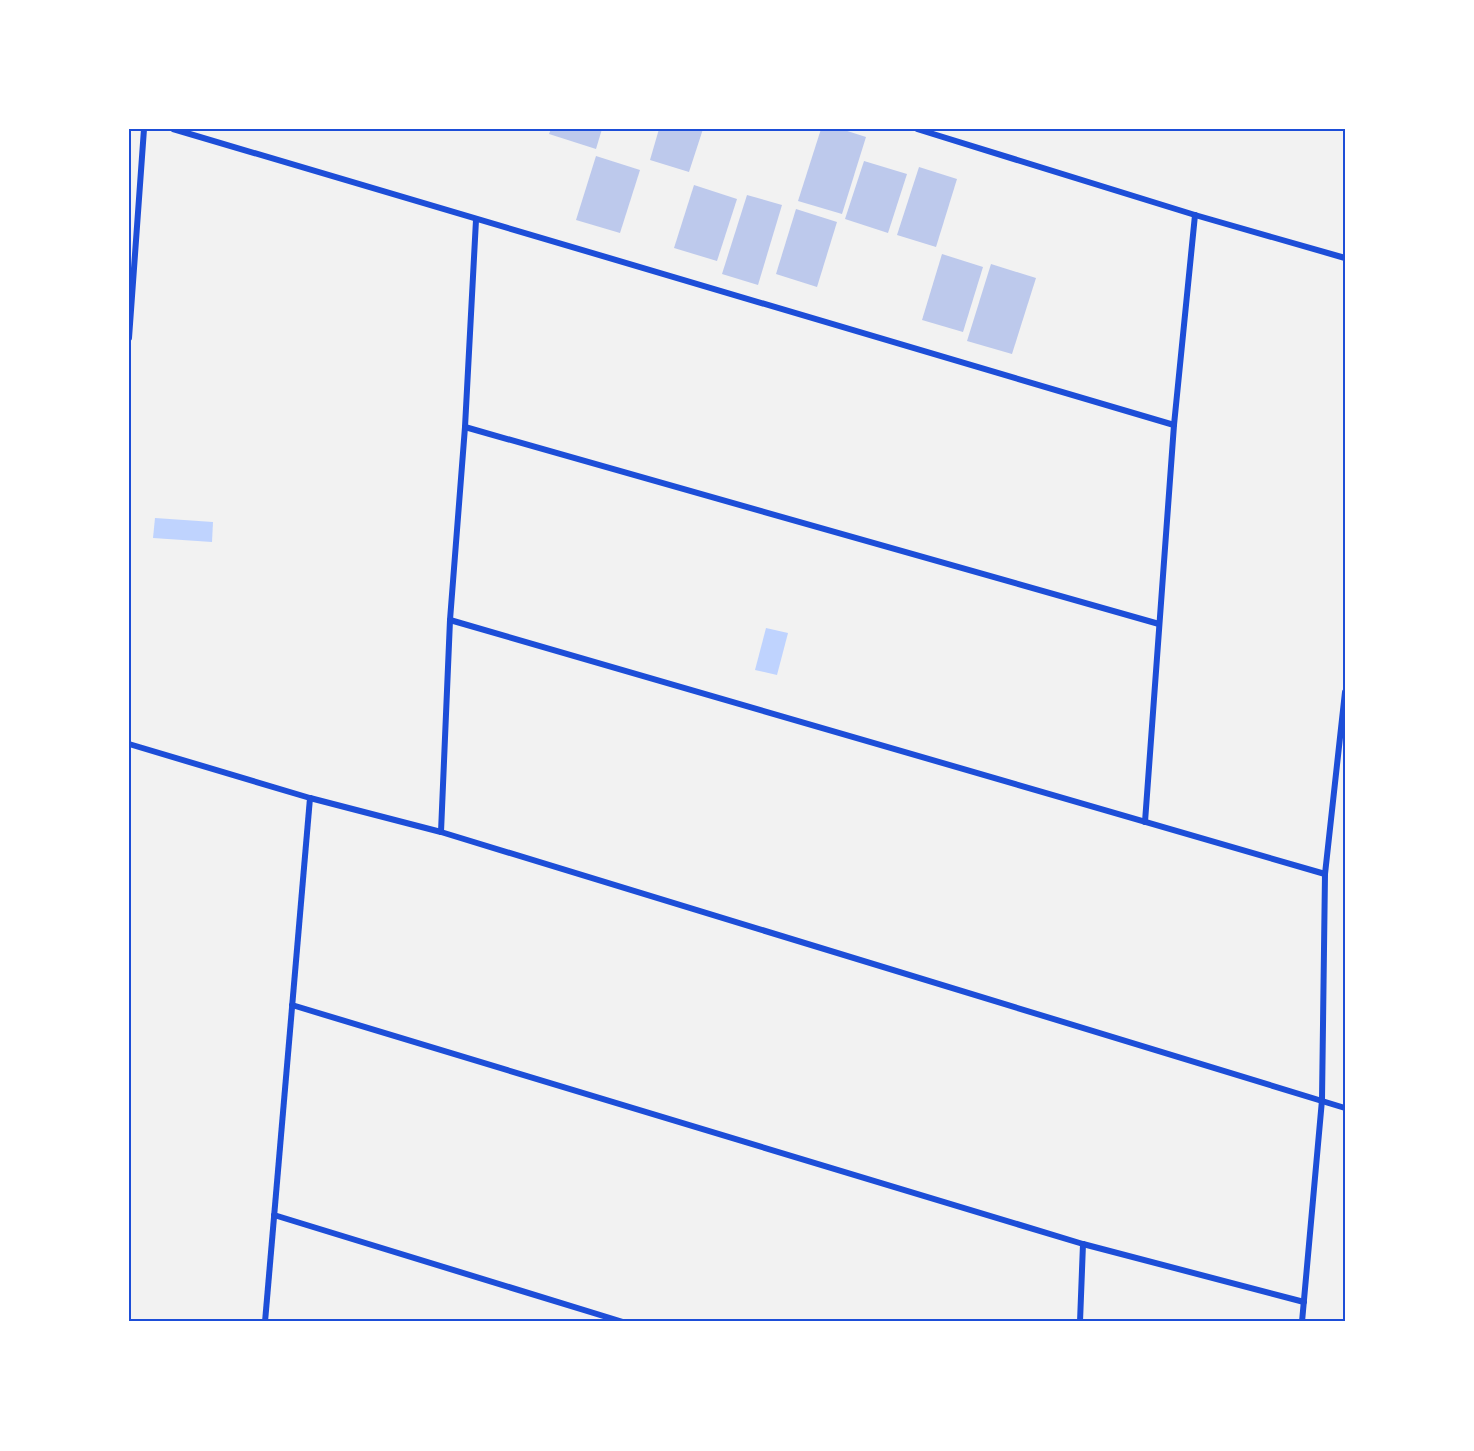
<svg xmlns="http://www.w3.org/2000/svg" width="1474" height="1451" font-family="Arial,sans-serif">
  <style>
    .water { fill: #bfd3fe }
    .building { fill: #bdc9ec }
    .lines { fill: none; stroke-linecap: round; stroke-linejoin: round }
    .minor { stroke: #1d4ed8; stroke-width: 6 }
    .neatline { fill: none; stroke: #1d4ed8; stroke-width: 2 }
  </style>
  <rect width="100%" height="100%" fill="#f2f2f2"/>
  <g class="water">
    <polygon points="155,518 213,522 212,542 153,538"/>
    <polygon points="766,628 788,633 777,675 755,670"/>
  </g>
  <g class="building">
    <polygon points="551,129 602,129 596,149 549,134"/>
    <polygon points="659,129 703,129 689,172 650,160"/>
    <polygon points="821,129 841,129 866,137 842,214 798,201"/>
    <polygon points="596,156 640,170 620,233 576,220"/>
    <polygon points="864,161 907,174 888,233 845,219"/>
    <polygon points="919,167 957,179 936,247 897,235"/>
    <polygon points="694,185 737,199 717,261 674,248"/>
    <polygon points="747,195 782,205 758,285 722,274"/>
    <polygon points="796,209 837,222 817,287 776,274"/>
    <polygon points="942,254 983,267 963,332 922,320"/>
    <polygon points="991,264 1036,278 1012,354 967,341"/>
  </g>
  <g class="lines">
    <g class="minor">
      <polyline points="173,129 1174,425"/>
      <polyline points="917,129 1195,215 1345,258"/>
      <polyline points="129,338 144,129"/>
      <polyline points="465,427 1159,624"/>
      <polyline points="450,620 1325,874"/>
      <polyline points="129,744 310,798 441,832 1345,1108"/>
      <polyline points="1145,822 1174,425 1195,215"/>
      <polyline points="441,832 450,620 465,427 476,220"/>
      <polyline points="292,1005 1083,1244 1304,1302"/>
      <polyline points="274,1215 623,1322"/>
      <polyline points="265,1322 310,798"/>
      <polyline points="1080,1322 1083,1244"/>
      <polyline points="1302,1322 1322,1100 1325,874 1345,692"/>
    </g>
  </g>
  <rect width="1474" height="1451" fill="none" stroke="#ffffff" stroke-width="261"/>
  <rect x="130" y="130" width="1214" height="1190" class="neatline"/>
</svg>
